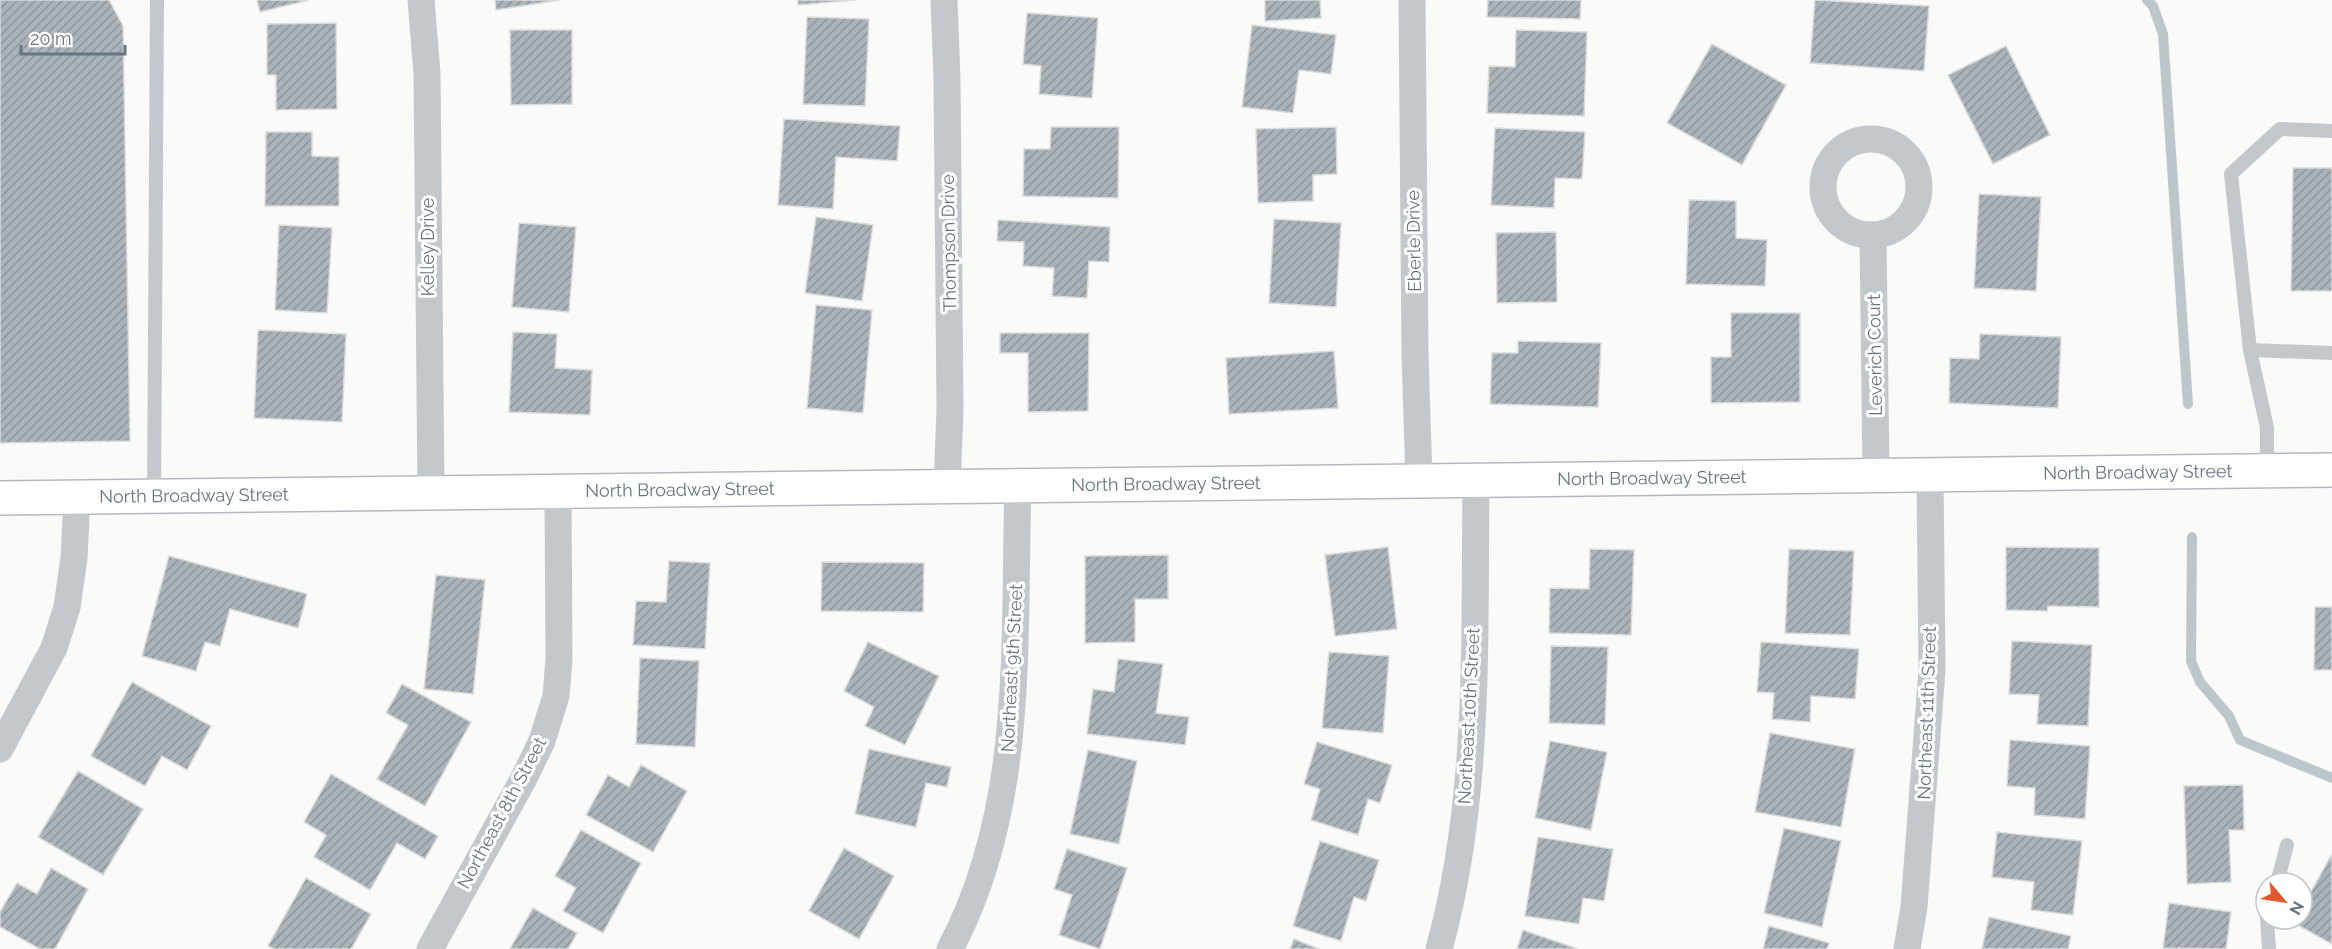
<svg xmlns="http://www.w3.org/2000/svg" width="2332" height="949" font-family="Raleway,sans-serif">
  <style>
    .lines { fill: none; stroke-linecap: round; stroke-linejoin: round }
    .stream { stroke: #bbc7cb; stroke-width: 10 }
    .building { fill: url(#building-hatch); stroke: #dcdcda; stroke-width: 1.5 }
    .secondary-casing { stroke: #b3babf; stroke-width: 36 }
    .lane { stroke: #c3c8cc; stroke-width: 14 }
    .street { stroke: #c3c8cc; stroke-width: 27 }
    .secondary { stroke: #fff; stroke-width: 33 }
    .labels { text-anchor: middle; stroke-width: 6; stroke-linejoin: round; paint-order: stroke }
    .street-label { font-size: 18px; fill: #657683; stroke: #fff }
  </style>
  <defs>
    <pattern id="building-hatch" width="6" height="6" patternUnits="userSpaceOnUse" patternTransform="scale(1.5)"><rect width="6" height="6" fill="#aab3b9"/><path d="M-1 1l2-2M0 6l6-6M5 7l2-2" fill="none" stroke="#8e969c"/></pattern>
  </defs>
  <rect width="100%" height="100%" fill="#fafaf8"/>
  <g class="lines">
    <g class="stream">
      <polyline points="2147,0 2153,6 2163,34 2188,404"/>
      <polyline points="2192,537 2191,661 2200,682 2229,716 2240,740 2332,778"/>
    </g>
  </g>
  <g class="building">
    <polygon points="0,0 109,0 123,26 130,441 0,443"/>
    <polygon points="257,0 309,0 260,12"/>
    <polygon points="495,0 560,0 496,10"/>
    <polygon points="798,0 856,0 798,5"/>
    <polygon points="1265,0 1320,0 1321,18 1265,21"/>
    <polygon points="1488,0 1581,0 1580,19 1487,17"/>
    <polygon points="1815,0 1929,6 1924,71 1810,63"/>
    <polygon points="1027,13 1098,18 1092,98 1039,94 1041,66 1023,64"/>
    <polygon points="807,17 869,19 865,106 803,104"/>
    <polygon points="336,23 337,109 276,110 276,75 267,75 267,24"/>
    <polygon points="1252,25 1336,35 1331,74 1299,70 1293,113 1242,107"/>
    <polygon points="510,30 572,30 572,104 511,105"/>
    <polygon points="1516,30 1587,32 1584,116 1487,113 1489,66 1515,67"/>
    <polygon points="1712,44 1786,85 1742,165 1667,123"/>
    <polygon points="2006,46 2050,135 1993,164 1948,75"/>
    <polygon points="784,119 900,126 897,161 836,157 833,209 778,205"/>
    <polygon points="1051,127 1119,127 1118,198 1023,196 1024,149 1050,149"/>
    <polygon points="1336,127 1337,174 1313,175 1313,201 1258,203 1256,129"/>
    <polygon points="1495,128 1585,132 1582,179 1555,178 1554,208 1491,205"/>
    <polygon points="266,132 312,132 312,156 339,157 339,206 265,206"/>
    <polygon points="2293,168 2332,168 2332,291 2291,291"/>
    <polygon points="1979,194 2041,197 2036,291 1974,288"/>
    <polygon points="1689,200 1736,201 1736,238 1767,240 1765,286 1686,284"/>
    <polygon points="816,217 873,225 862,301 805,293"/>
    <polygon points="1274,219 1341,223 1336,307 1269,303"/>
    <polygon points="998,220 1110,227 1109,262 1089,261 1087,298 1052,296 1054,268 1023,266 1024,242 997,241"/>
    <polygon points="519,223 576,227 569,312 512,307"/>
    <polygon points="279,225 332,228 327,313 275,310"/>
    <polygon points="1556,232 1557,302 1497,303 1496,233"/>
    <polygon points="816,305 872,310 863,413 807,408"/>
    <polygon points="1731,313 1800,313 1800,402 1711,403 1711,357 1731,357"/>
    <polygon points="258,330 346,334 342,422 254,418"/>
    <polygon points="513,332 557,334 555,368 592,370 590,415 509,412"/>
    <polygon points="1000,333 1089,333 1088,411 1028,412 1028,353 1000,353"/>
    <polygon points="1980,334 2061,337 2058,408 1949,403 1950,358 1979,359"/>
    <polygon points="1518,341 1601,343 1598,407 1490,404 1492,353 1518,353"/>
    <polygon points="1334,351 1338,408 1229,414 1226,358"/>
    <polygon points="1388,547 1397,629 1335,636 1325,555"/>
    <polygon points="2006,547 2099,548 2099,607 2048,606 2047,611 2006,610"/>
    <polygon points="1590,549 1634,550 1631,635 1549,633 1550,588 1589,589"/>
    <polygon points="1789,549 1854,551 1850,635 1785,633"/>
    <polygon points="1168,555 1168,599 1135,599 1135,642 1085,643 1085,556"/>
    <polygon points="169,556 307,594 298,628 230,609 220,646 205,642 196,671 142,656"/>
    <polygon points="669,561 710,563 705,649 633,645 636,601 666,602"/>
    <polygon points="822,562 924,563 923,612 821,611"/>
    <polygon points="436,575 485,580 473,694 424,689"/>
    <polygon points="2315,607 2332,607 2332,670 2314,670"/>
    <polygon points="2012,641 2092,645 2088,726 2037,724 2039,695 2009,694"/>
    <polygon points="868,642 939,676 905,745 865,726 874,707 844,691"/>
    <polygon points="1761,642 1859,649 1855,699 1811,696 1810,722 1772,719 1774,693 1757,692"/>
    <polygon points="1551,646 1608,647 1605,725 1549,723"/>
    <polygon points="1329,652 1389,656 1383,733 1322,728"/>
    <polygon points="640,658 699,661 695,747 636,744"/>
    <polygon points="1118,659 1163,664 1156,713 1189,717 1185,745 1087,734 1093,689 1114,692"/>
    <polygon points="132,682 211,726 187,770 162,756 145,786 91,756"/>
    <polygon points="402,684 471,722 425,806 377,779 408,725 386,713"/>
    <polygon points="1770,733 1855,749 1841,827 1755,812"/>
    <polygon points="2010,740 2090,746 2085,819 2034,815 2035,788 2007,786"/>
    <polygon points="1550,741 1607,752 1591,830 1535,818"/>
    <polygon points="1317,742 1392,765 1380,803 1368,799 1358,835 1311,820 1320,789 1304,784"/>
    <polygon points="869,749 951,767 947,787 926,783 916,827 855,814"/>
    <polygon points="1088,750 1137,761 1119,844 1070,834"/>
    <polygon points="641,765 687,791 653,852 586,815 608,775 629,787"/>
    <polygon points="78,771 143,809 103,875 38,837"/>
    <polygon points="331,774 438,836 425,859 397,843 370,890 314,857 326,835 304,822"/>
    <polygon points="2243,785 2244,830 2229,830 2231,882 2187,884 2184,786"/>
    <polygon points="1784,828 1841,841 1822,927 1764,913"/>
    <polygon points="581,830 641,863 603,933 563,911 576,888 555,876"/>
    <polygon points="1997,832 2082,841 2073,915 2031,910 2034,882 1992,877"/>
    <polygon points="1538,837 1613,849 1604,901 1583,898 1579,924 1525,916"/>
    <polygon points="1320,841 1379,860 1366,901 1354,897 1341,941 1293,926"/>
    <polygon points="844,848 894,876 859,939 809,911"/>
    <polygon points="1067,849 1127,868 1100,949 1059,935 1072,895 1054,889"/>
    <polygon points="2332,854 2332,944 2294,923 2296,919 2302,919 2302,908"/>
    <polygon points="51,868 88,889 55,949 40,949 0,927 0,912 17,883 37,894"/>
    <polygon points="306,878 371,914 351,949 274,949 268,946"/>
    <polygon points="2169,903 2231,912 2226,949 2163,948"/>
    <polygon points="533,908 577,933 568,949 510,949"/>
    <polygon points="1989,917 2071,936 2068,949 1982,949"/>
    <polygon points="1769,926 1829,943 1827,949 1763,949"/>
    <polygon points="1523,930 1578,949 1517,949"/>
    <polygon points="1294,939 1319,949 1290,949"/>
  </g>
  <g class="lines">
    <g class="secondary-casing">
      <g id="secondary">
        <path id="s1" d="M0 498 2332 470"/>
      </g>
    </g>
    <g class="lane">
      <polyline points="2250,350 2332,353"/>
      <polyline points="2267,471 2267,428 2250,350 2231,174 2280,129 2332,131"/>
      <polyline points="154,497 157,0"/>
      <polyline points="2277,883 2287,845"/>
      <polyline points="2267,919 2269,949"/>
    </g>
    <g class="street">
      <polyline points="421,0 427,73 431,493"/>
      <polyline points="944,0 947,79 950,410 947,487"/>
      <polyline points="1412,0 1415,355 1419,481"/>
      <circle cx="1871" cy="187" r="48"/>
      <polyline points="1873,235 1876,476"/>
      <polyline points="0,749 54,648 67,607 74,558 77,498"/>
      <polyline points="430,949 523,780 542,741 556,696 559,659 558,492"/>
      <path d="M950 949C1026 807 1013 642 1018 487"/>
      <path d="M1439 949C1481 798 1474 636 1476 481"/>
      <polyline points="1907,949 1914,907 1932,670 1930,475"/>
    </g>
    <use href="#secondary" class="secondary"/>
  </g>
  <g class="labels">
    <g class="street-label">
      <text transform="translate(1414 241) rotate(-91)" y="6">Eberle Drive</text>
      <text transform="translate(949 243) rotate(-91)" y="6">Thompson Drive</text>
      <text transform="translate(428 247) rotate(-90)" y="6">Kelley Drive</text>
      <text transform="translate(1875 355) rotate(-91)" y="6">Leverich Court</text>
      <text dy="6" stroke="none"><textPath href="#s1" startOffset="2138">North Broadway Street</textPath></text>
      <text dy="6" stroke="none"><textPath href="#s1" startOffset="1652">North Broadway Street</textPath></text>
      <text dy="6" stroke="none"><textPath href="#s1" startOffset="1166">North Broadway Street</textPath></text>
      <text dy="6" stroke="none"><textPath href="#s1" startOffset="680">North Broadway Street</textPath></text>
      <text dy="6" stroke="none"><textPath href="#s1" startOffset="194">North Broadway Street</textPath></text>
      <text transform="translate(1012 668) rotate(-87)" y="6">Northeast 9th Street</text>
      <text transform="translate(1927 713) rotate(-88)" y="6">Northeast 11th Street</text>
      <text transform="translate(1469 716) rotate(-87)" y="6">Northeast 10th Street</text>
      <text transform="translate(502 813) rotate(-62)" y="6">Northeast 8th Street</text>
    </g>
  </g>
  <g transform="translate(2284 901) rotate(119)"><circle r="28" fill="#ffffff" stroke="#c1c8cd" stroke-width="1.5"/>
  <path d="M0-4.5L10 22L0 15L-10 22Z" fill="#e4572e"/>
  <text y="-9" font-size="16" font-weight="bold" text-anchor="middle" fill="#657683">N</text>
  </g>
  <path d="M21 45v9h104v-9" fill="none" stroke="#657683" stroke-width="3"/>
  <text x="30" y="45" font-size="18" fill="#657683" stroke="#ffffff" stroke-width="4.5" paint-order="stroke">20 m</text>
</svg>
